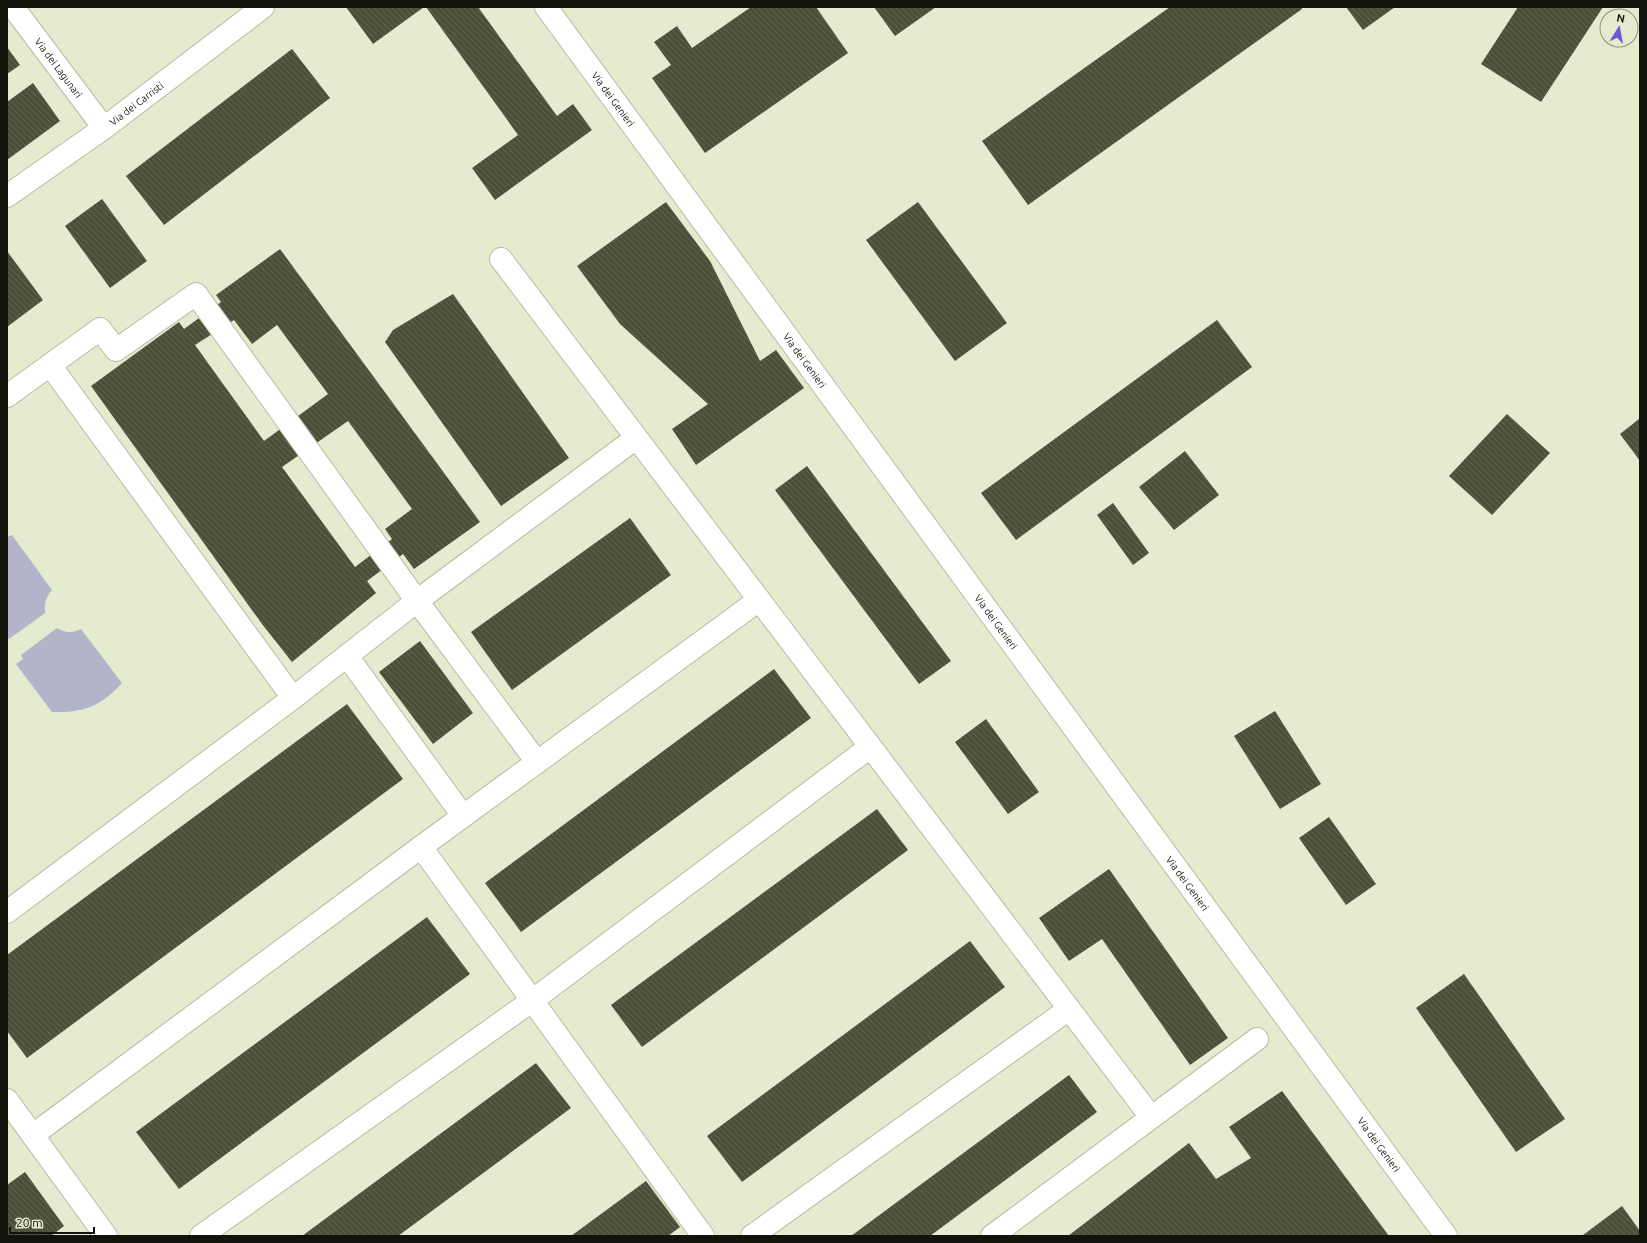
<svg xmlns="http://www.w3.org/2000/svg" width="1647" height="1243" font-family="Ubuntu,sans-serif">
  <style>
    .grass { fill: #b3b3c9 }
    .building { fill: url(#building-back-hatch); fill-rule: evenodd }
    .lines { fill: none; stroke-linecap: round; stroke-linejoin: round }
    .minor-casing { stroke: #b6bda2; stroke-width: 24 }
    .minor { stroke: #fff; stroke-width: 22 }
    .labels { text-anchor: middle; stroke-width: 4; stroke-linejoin: round; paint-order: stroke }
    .street-label { font-size: 10px; fill: #12140b; stroke: #e4ebcf }
  </style>
  <defs>
    <pattern id="building-back-hatch" width="6" height="6" patternUnits="userSpaceOnUse"><rect width="6" height="6" fill="#4b5139"/><path d="M-1 5l2 2M0 0l6 6M5-1l2 2" fill="none" stroke="#616652"/></pattern>
  </defs>
  <rect width="100%" height="100%" fill="#e4ebcf"/>
  <g class="grass">
    <path d="M12 535 52 590C46 597 44 603 45 613L9 639 7 637V537Z"/>
    <path d="M57 628C66 633 72 633 81 629L122 683C101 706 84 713 52 712L16 664 23 659 21 655Z"/>
  </g>
  <g class="building">
    <polygon points="346,7 424,7 373,44"/>
    <polygon points="426,7 478,7 557,116 573,104 592,130 495,200 472,168 518,135"/>
    <polygon points="751,7 816,7 848,53 705,153 652,78 671,65 654,42 677,26 692,48"/>
    <polygon points="874,7 936,7 895,36"/>
    <polygon points="1170,7 1301,7 1302,9 1028,205 982,141"/>
    <polygon points="1346,7 1395,7 1363,30"/>
    <polygon points="1518,7 1603,7 1541,102 1481,64"/>
    <polygon points="7,47 20,65 7,74"/>
    <polygon points="292,49 330,98 164,225 126,176"/>
    <polygon points="33,83 60,121 7,160 7,102"/>
    <polygon points="102,199 147,261 110,288 65,226"/>
    <polygon points="666,202 710,261 760,361 776,350 804,388 696,465 672,429 708,404 620,324 577,266"/>
    <polygon points="918,202 1007,323 955,361 866,240"/>
    <path d="M280 249 480 522 414 569 403 554 367 581 376 593 292 662 262 624 91 386 179 322 184 329 221 302 216 295ZM234 320 252 344 277 325 328 394 264 441 195 345ZM348 421 412 509 385 529 392 539 355 567 282 467Z"/>
    <polygon points="7,251 43,300 7,327"/>
    <polygon points="453,294 569,458 501,506 385,342 393,330"/>
    <polygon points="1217,320 1252,367 1016,540 981,493"/>
    <polygon points="1507,414 1550,453 1492,515 1449,476"/>
    <polygon points="1639,419 1640,420 1640,461 1620,434"/>
    <polygon points="1185,451 1219,495 1174,530 1139,487"/>
    <polygon points="807,466 951,661 919,684 775,490"/>
    <polygon points="1113,503 1149,553 1133,565 1097,515"/>
    <polygon points="630,518 671,575 512,690 471,632"/>
    <polygon points="420,641 473,713 433,744 379,672"/>
    <polygon points="774,669 811,718 521,932 485,883"/>
    <polygon points="347,704 403,779 27,1058 7,1031 7,955"/>
    <polygon points="1275,711 1321,784 1280,809 1234,736"/>
    <polygon points="986,719 1039,792 1008,814 955,742"/>
    <polygon points="877,809 908,850 642,1047 611,1005"/>
    <polygon points="1329,817 1376,884 1346,905 1299,838"/>
    <polygon points="1109,869 1228,1038 1190,1065 1102,939 1069,961 1039,918"/>
    <polygon points="427,917 470,974 179,1189 136,1132"/>
    <polygon points="970,941 1005,987 742,1182 707,1136"/>
    <polygon points="1464,974 1565,1119 1516,1152 1416,1008"/>
    <polygon points="536,1063 571,1108 398,1236 302,1236"/>
    <polygon points="1069,1075 1097,1112 930,1236 851,1236"/>
    <polygon points="1282,1091 1389,1236 1068,1236 1189,1143 1216,1179 1251,1158 1229,1127"/>
    <polygon points="25,1172 64,1226 51,1236 7,1236 7,1185"/>
    <polygon points="646,1181 680,1227 668,1236 571,1236"/>
    <polygon points="1622,1206 1640,1231 1640,1236 1584,1236 1583,1235"/>
  </g>
  <g class="lines">
    <g class="minor-casing">
      <g id="minor">
        <path id="s1" d="M13 7 104 128"/>
        <path id="s2" d="M546 7 1446 1236"/>
        <path id="s3" d="M7 196 104 128 263 7"/>
        <polyline points="501,259 1151,1117"/>
        <polyline points="50,365 293,698"/>
        <polyline points="7,396 100,329 116,350 196,294 417,601 636,438"/>
        <polyline points="347,656 463,816"/>
        <polyline points="421,847 703,1236"/>
        <polyline points="7,912 293,698 417,601 537,762"/>
        <polyline points="7,1100 106,1236"/>
        <polyline points="33,1135 421,847 759,600"/>
        <polyline points="201,1236 533,1000 870,747"/>
        <polyline points="752,1236 1069,1009"/>
        <polyline points="992,1236 1257,1039"/>
      </g>
    </g>
    <use href="#minor" class="minor"/>
  </g>
  <g class="labels">
    <g class="street-label">
      <text dy="4" stroke="none"><textPath href="#s1" startOffset="76">Via dei Lagunari</textPath></text>
      <text dy="4" stroke="none"><textPath href="#s2" startOffset="114">Via dei Genieri</textPath></text>
      <text dy="4" stroke="none"><textPath href="#s3" startOffset="159">Via dei Carristi</textPath></text>
      <text dy="4" stroke="none"><textPath href="#s2" startOffset="438">Via dei Genieri</textPath></text>
      <text dy="4" stroke="none"><textPath href="#s2" startOffset="762">Via dei Genieri</textPath></text>
      <text dy="4" stroke="none"><textPath href="#s2" startOffset="1086">Via dei Genieri</textPath></text>
      <text dy="4" stroke="none"><textPath href="#s2" startOffset="1410">Via dei Genieri</textPath></text>
    </g>
  </g>
  <rect width="1647" height="1243" fill="none" stroke="#12140b" stroke-width="16"/>
  <g transform="translate(1619 28) rotate(11)"><circle r="19" fill="#e4ebcf" stroke="#909581"/>
  <path d="M0-3L7 15L0 10L-7 15Z" fill="#6b5ad4"/>
  <text y="-6" font-size="11" font-weight="bold" text-anchor="middle" fill="#12140b">N</text>
  </g>
  <path d="M10 1227v6h84v-6" fill="none" stroke="#12140b" stroke-width="2"/>
  <text x="16" y="1227" font-size="12" fill="#12140b" stroke="#e4ebcf" stroke-width="3" paint-order="stroke">20 m</text>
</svg>
